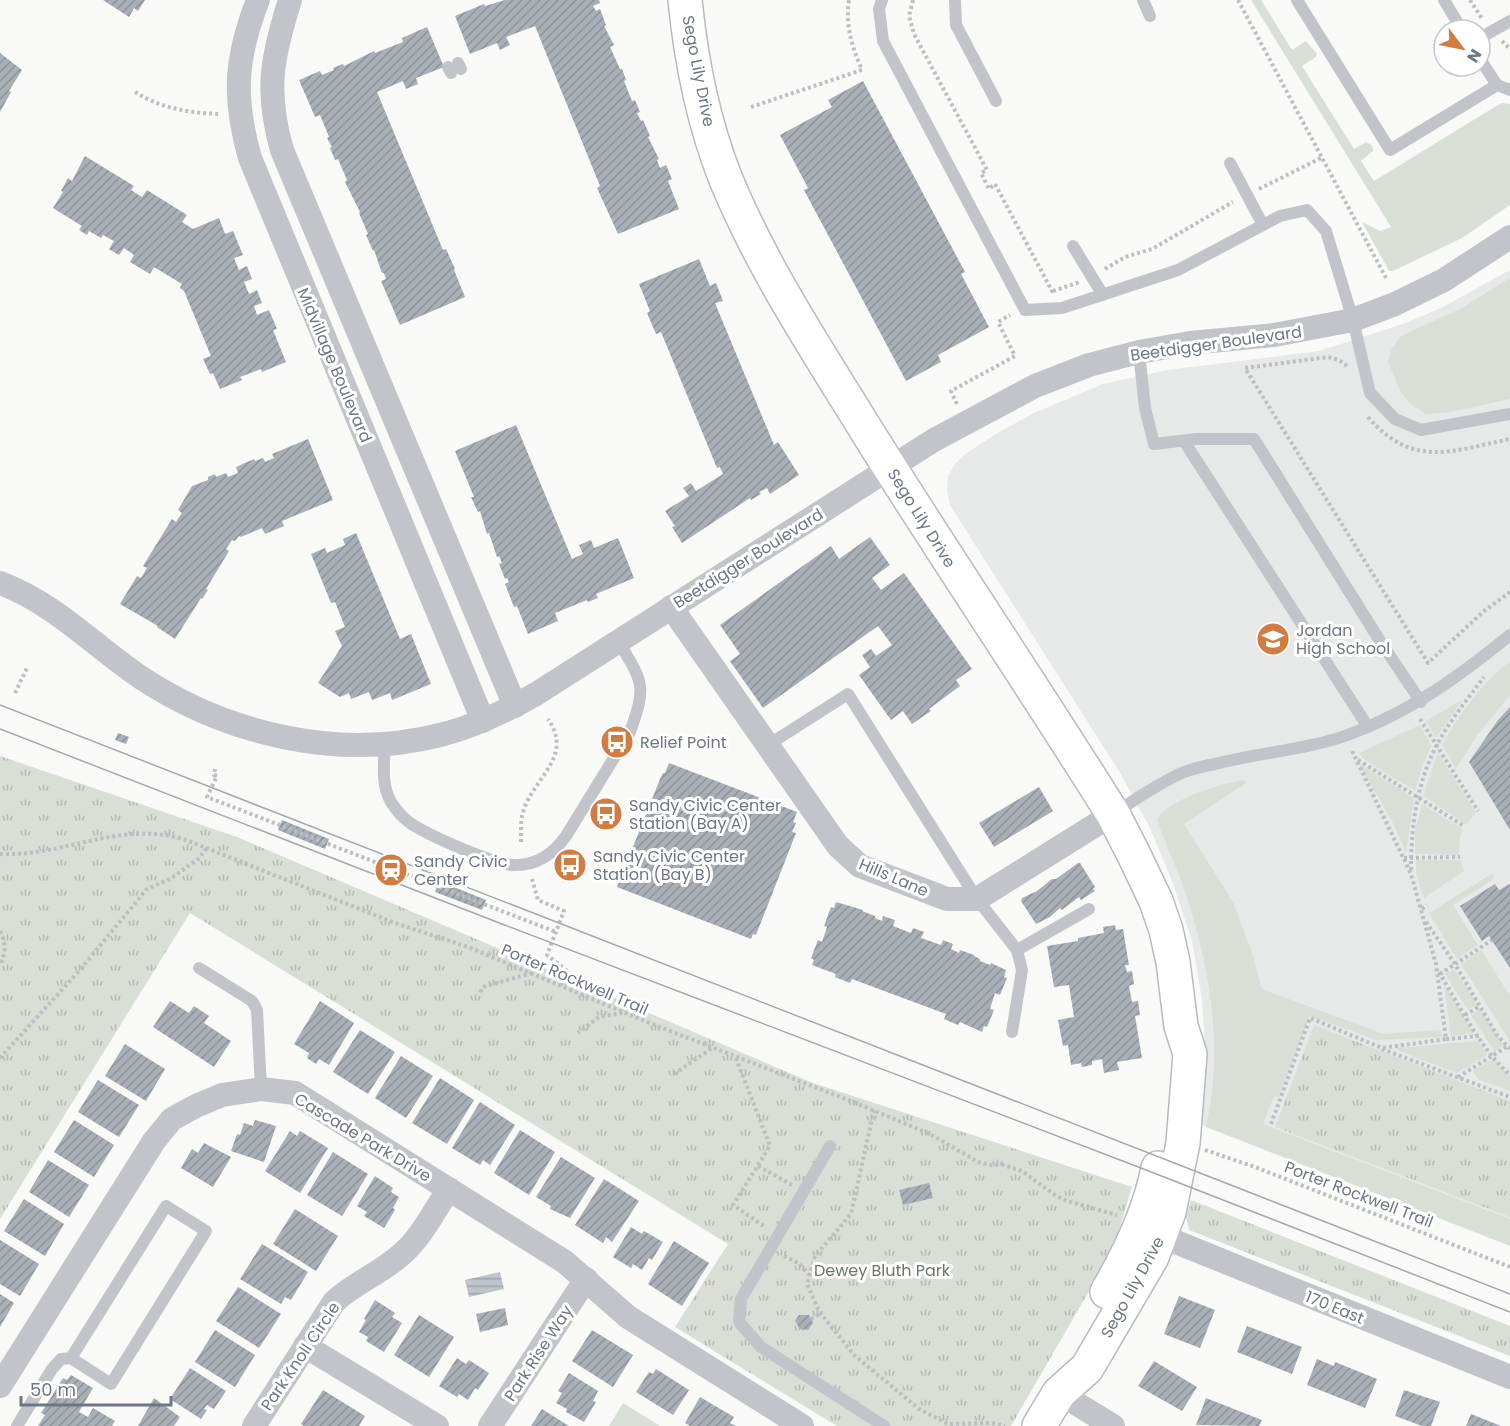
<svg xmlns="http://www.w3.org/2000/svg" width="1510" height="1426" font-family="Poppins,sans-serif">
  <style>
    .built { fill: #e7e9e8 }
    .green { fill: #d9ded7 }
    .park { fill: url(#park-tufts) }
    .water { fill: url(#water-rules) }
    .building { fill: url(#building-hatch) }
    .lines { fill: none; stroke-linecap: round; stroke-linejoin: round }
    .secondary-casing { stroke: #b7babf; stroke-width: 36 }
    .path { stroke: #bcbec1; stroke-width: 4; stroke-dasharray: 3 3; stroke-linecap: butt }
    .service { stroke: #c2c4c9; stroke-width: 12 }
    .minor { stroke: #c2c4c9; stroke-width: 24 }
    .secondary { stroke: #fff; stroke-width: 33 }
    .tram { stroke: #a4a8ae; stroke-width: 1.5 }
    .labels { text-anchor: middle; stroke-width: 6; stroke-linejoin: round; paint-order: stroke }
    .street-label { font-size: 16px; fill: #6c7685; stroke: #fff }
    .poi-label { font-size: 16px; fill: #6c7685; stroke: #fff; text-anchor: start }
    .park-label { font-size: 16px; fill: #667866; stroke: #fff }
  </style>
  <defs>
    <pattern id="park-tufts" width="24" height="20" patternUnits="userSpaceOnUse" patternTransform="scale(1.5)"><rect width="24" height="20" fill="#d9ded7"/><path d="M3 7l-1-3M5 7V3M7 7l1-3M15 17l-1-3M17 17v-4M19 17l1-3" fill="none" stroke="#b4b9b4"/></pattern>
    <pattern id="water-rules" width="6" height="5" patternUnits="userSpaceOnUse" patternTransform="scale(1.5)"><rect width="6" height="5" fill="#bec4ca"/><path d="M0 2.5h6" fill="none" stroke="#9ea4aa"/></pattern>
    <pattern id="building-hatch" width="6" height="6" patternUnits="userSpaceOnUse" patternTransform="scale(1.5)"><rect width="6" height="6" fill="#a9afb6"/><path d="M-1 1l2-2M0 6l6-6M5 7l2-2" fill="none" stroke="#8e939a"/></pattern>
  </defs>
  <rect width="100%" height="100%" fill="#f9faf8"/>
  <polygon class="built" points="1510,270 1510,1243 1200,1124 1206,1064 1202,1000 1192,941 1173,884 1150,828 1120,773 950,505 947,490 948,476 955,464 965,454 999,432 1034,413 1103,384 1167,370 1319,351 1403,324 1441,308"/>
  <g class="green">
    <polygon points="1251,0 1261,0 1292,50 1306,41 1317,54 1316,57 1302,66 1354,149 1366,142 1372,145 1373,151 1361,161 1374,181 1493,108 1502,103 1510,104 1510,205 1462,238 1393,271 1389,271 1362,222 1380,231 1391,227"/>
    <polygon points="1510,278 1510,399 1451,412 1426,414 1412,405 1401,393 1388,362 1392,348 1401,336 1462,308"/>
    <path d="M1510 661V695L1478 734 1456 769 1442 745C1460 713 1481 684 1510 661Z"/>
    <polygon points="1462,700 1436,738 1426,721"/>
    <polygon points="1420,725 1432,746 1423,764 1415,791 1362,758 1359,753"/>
    <polygon points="1438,753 1476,813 1466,824 1423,796"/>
    <polygon points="1358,763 1414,798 1406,853 1392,821"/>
    <path d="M1244 780 1246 783 1184 824 1233 902 1253 955 1261 987 1264 990 1384 1034 1441 1030 1442 1037 1376 1040 1310 1016 1279 1097 1274 1096 1263 1124 1510 1219V1246L1206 1127C1224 1050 1210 965 1185 892 1177 867 1165 844 1157 819 1171 798 1220 784 1244 780Z"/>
    <polygon points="1422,804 1463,829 1460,838 1459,855 1415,854 1415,831"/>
    <polygon points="1416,860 1461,860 1464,871 1424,898 1416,874"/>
    <polygon points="1493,873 1494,879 1453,905 1478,945 1457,959 1429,913"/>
    <polygon points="1481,950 1510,996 1510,1041 1461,964"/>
    <polygon points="1454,969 1477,1004 1468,1010 1445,974"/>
    <polygon points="1444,984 1474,1033 1451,1036"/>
    <polygon points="1480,1009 1504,1045 1495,1052 1471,1015"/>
    <polygon points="1478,1041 1487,1055 1457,1073 1396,1050 1397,1048"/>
    <polygon points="1493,1059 1510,1077 1510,1091 1478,1079 1473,1071"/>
    <polygon points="623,1403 660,1426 609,1426"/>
  </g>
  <g class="park">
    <polygon points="0,756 237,837 813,1083 1132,1187 1113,1250 1011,1426 837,1426 675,1327 728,1244 190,913 0,1219"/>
    <polygon points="1314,1025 1510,1101 1510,1217 1275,1127"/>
    <polygon points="1191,1200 1510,1326 1510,1356 1189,1230 1186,1216"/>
  </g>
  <polygon class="water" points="500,1272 504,1289 469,1297 465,1280"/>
  <g class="building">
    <polygon points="103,0 145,0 138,11 134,8 129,17"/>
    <polygon points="505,0 599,0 600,3 593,6 596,11 600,9 606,25 604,26 614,45 610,47 620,69 622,69 626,80 624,81 632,101 635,100 640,112 637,113 641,121 643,120 650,136 648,137 659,159 657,160 660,168 666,165 672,179 668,181 679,209 618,234 597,188 600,186 535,26 506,37 510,45 500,50 497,43 470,54 455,16 484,4 485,6"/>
    <polygon points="427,27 444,67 416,78 418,84 406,89 403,81 377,92 443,250 446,249 455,269 454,270 465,297 400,325 381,281 386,279 384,273 382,273 374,250 373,251 366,235 368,234 359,213 360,212 345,182 347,180 338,159 335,160 330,148 332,147 327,138 329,137 320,115 315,117 299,80 320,71 322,75 334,70 333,68 343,64 344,66 374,51 375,53 403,42 402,38"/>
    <polygon points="0,53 22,70 9,91 11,92 0,112"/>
    <polygon points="863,81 965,272 961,274 989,327 938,355 941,362 906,381 804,190 808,188 780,135 832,107 828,100"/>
    <polygon points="85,156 134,186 131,190 142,197 147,190 187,215 182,222 193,229 219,218 225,234 233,231 243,255 234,258 239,270 247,266 252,279 244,282 249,294 257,290 262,303 254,306 257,315 269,310 277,329 273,330 286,362 262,372 261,369 240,377 242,380 220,389 213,373 210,374 203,359 211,356 184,291 180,288 182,284 154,267 150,274 130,262 134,255 124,248 119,255 109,249 114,241 103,235 101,238 89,231 87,235 79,230 82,226 53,208 63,192 61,191 68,178 72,181"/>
    <polygon points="699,259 710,286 716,283 723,301 715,303 774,445 778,442 799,475 770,494 767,488 759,492 761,494 751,500 750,498 682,543 672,527 675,526 665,511 689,496 683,488 691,483 696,491 723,474 720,467 717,468 661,332 656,334 647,313 650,311 639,284"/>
    <polygon points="516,425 572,559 583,554 579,545 591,540 594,548 618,538 634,578 596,594 598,598 588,602 587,600 555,613 558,621 528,634 517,606 514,607 505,584 509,582 507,578 505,579 499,564 502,563 499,556 497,557 489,533 487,534 480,511 478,512 471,497 474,497 455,451"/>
    <polygon points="308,439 333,500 282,521 284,526 265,534 262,528 241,537 239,536 235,541 232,540 226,549 229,551 206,589 208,590 202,599 201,598 175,639 157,627 158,626 120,604 137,576 141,578 147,568 143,566 172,519 176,522 182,513 178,510 192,486 208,480 208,477 215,474 216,477 226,473 228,477 238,473 236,467 254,459 255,461 263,458 265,462 274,458 272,454"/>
    <polygon points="356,533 400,639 411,634 431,684 392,700 390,693 372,700 369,692 351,699 349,693 340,697 318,683 342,646 335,631 345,627 335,602 331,603 311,554 325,548 327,553 345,545 343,539"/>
    <polygon points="870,537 890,565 872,578 881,590 904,573 972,669 956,680 960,686 929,709 931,711 912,724 903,711 891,720 859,675 870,667 862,655 871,649 876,656 892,645 878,626 763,708 730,661 740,654 720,625 831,546 839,559"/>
    <polygon points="1510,707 1510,830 1469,762 1498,720"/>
    <polygon points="118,733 129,737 126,744 115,740"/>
    <polygon points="669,763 797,812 793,822 796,823 792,832 796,833 756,935 753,934 751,939 617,887 660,779 663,773 665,773"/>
    <polygon points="1039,787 1053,811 994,847 979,823"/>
    <polygon points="282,820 329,839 325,849 278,830"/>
    <polygon points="1078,863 1080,863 1095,887 1093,889 1095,891 1081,900 1079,897 1062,910 1060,908 1050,917 1036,924 1021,901 1022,898 1037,891 1052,879 1056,879"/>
    <polygon points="439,881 486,900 482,910 435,892"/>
    <polygon points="1495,884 1499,890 1510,884 1510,968 1489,936 1482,941 1460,906"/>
    <polygon points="836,902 863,910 862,911 875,916 875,918 882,921 883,916 895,920 893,926 911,933 913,928 924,932 921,938 941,945 943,940 953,944 951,949 959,953 960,950 974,955 974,956 980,959 980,961 990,965 991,963 1006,970 1004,977 1007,978 1000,995 995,993 990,1009 994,1010 987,1027 984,1026 982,1032 960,1022 958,1025 944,1019 946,1014 852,979 850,983 835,977 836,974 812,965 814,960 811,958 818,940 822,942 827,927 824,926 831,907 834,908"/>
    <polygon points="1115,925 1116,930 1123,929 1129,965 1125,965 1127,972 1132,971 1134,984 1129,986 1132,1002 1138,1001 1140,1015 1135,1016 1142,1058 1117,1062 1119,1070 1104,1073 1102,1059 1092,1061 1092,1065 1082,1067 1081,1063 1071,1065 1068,1045 1063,1046 1058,1020 1074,1017 1069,985 1054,987 1047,946 1078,941 1078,938 1104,933 1103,927"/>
    <polygon points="170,1001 189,1013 194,1006 209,1016 204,1023 231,1041 214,1067 153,1027"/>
    <polygon points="320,1001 354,1023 329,1065 319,1059 316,1064 307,1058 309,1053 294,1044"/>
    <polygon points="360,1030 395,1052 368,1094 333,1072"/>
    <polygon points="125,1044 165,1069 146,1101 105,1076"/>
    <polygon points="401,1056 433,1076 406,1118 375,1098"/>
    <polygon points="440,1078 474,1100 447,1144 412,1123"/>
    <polygon points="98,1080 139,1105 119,1137 78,1112"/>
    <polygon points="480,1102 515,1125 490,1165 483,1160 480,1165 452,1148"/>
    <polygon points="74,1120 114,1145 94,1177 54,1152"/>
    <polygon points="255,1120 276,1126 264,1162 231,1151 237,1134 240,1135 244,1123 253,1126"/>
    <polygon points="520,1130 555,1152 529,1195 494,1173"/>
    <polygon points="290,1131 297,1136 300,1131 328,1148 300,1193 265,1171"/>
    <polygon points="204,1143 231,1157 213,1187 181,1168 192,1149 198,1153"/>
    <polygon points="333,1152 368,1174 342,1216 307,1195"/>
    <polygon points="561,1157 595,1178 570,1218 550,1209 551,1206 536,1197"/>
    <polygon points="48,1160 89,1185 69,1217 29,1192"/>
    <polygon points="375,1176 393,1188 391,1192 399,1197 393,1208 395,1210 384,1228 364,1216 367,1212 357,1206"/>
    <polygon points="604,1179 639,1201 612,1242 606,1237 603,1243 575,1225"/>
    <polygon points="929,1183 933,1198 903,1205 899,1190"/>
    <polygon points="24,1199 64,1224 45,1256 4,1231"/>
    <polygon points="295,1209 338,1236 316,1271 273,1244"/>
    <polygon points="631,1227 642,1234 644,1231 663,1242 652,1260 649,1258 642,1270 633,1264 631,1268 613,1257"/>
    <polygon points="0,1240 39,1264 20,1296 0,1284"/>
    <polygon points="674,1241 709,1263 682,1306 648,1284"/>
    <polygon points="262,1244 308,1272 291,1300 285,1297 281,1304 240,1279"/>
    <polygon points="238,1287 281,1314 259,1348 216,1321"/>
    <polygon points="0,1294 14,1303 0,1327"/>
    <polygon points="1179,1296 1215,1310 1200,1348 1164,1334"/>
    <polygon points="375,1300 395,1313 392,1317 402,1323 384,1352 366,1341 368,1337 359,1332 366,1320 364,1319"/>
    <polygon points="505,1308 508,1325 480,1332 476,1314"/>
    <polygon points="419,1315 454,1337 429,1377 394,1355"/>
    <polygon points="799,1315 809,1315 813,1323 808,1330 800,1329 795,1321"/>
    <polygon points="1247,1326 1302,1347 1292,1374 1237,1352"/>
    <polygon points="215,1330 255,1355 235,1387 195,1362"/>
    <polygon points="592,1330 633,1355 613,1387 572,1361"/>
    <polygon points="457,1358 466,1364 469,1360 489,1373 478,1390 475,1388 468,1400 459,1394 457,1397 439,1386"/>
    <polygon points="1317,1359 1334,1366 1335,1362 1377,1379 1365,1408 1307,1385"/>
    <polygon points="1154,1361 1197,1387 1182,1411 1138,1386"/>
    <polygon points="190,1368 226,1391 214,1409 207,1405 204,1409 207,1410 201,1419 170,1399"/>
    <polygon points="656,1369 689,1390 673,1415 636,1392 649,1372 653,1374"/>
    <polygon points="569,1373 598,1391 593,1401 596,1402 584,1422 566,1412 567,1409 556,1403 562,1393 558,1391"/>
    <polygon points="71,1375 93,1388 79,1412 88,1417 93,1408 115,1421 112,1426 38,1426 45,1415 41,1413 63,1378 67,1380"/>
    <polygon points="323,1390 365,1416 359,1426 304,1426 301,1424"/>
    <polygon points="1404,1390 1440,1402 1431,1426 1422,1426 1395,1416"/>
    <polygon points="700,1397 734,1417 730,1423 736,1426 690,1426 685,1423"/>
    <polygon points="154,1398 180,1417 174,1426 138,1426"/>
    <polygon points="1206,1398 1262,1420 1259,1426 1196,1425"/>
    <polygon points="542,1409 569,1426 531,1426"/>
    <polygon points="1471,1414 1501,1426 1466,1426"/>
  </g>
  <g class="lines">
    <g class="secondary-casing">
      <g id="secondary">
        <path d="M685 0C691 60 703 121 725 177 762 268 817 350 868 433 948 561 1033 686 1113 814L1134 855 1156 901 1166 930 1173 962 1181 1026 1190 1054 1183 1143 1169 1212 1152 1257 1087 1368 1059 1393 1039 1426"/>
        <path d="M1107 1292C1129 1254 1150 1211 1158 1168"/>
      </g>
    </g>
    <g class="path">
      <polyline points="913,0 909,16 914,34 987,170 981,173 989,189 995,184 1052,291 1048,293"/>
      <polyline points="1238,0 1386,278"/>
      <polyline points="1470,0 1483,20"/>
      <polyline points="1502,41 1510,49"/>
      <path d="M135 92C162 109 191 113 221 114"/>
      <path d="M751 107 862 70C852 47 845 25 849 0"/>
      <polyline points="1259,189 1323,157"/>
      <polyline points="1105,269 1125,257 1152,249 1233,202"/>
      <polyline points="1053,291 1080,282"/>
      <polyline points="1347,366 1339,360 1328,357 1245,368 1428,663 1484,611 1510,592"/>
      <polyline points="957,404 951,391 1015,356 998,322 1010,315"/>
      <path d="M1368 417C1413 469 1452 451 1510 439"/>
      <polyline points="15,693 27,668"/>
      <polyline points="1420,719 1478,811"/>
      <polyline points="1358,760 1464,826"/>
      <polyline points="215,769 214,775 217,776 207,797 556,932"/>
      <path d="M521 842C521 829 520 816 526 804 540 773 572 754 548 719"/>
      <path d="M0 854C66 857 119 819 186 840L395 923 468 947 647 1022 856 1103 930 1134 978 1162 991 1165H1003L1022 1171 1055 1195 1067 1201 1117 1215"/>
      <polyline points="1404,858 1460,857"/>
      <path d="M1411 870C1411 834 1415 796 1429 762 1441 731 1464 704 1484 677"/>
      <polyline points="532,879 538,900 564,911 547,955 584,984 624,1005 623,1013 599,1017 578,1033"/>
      <polyline points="1422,909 1427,905"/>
      <polyline points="1426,922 1453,961 1497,1035 1510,1049"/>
      <path d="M0 931C6 943 6 954 0 965"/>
      <path d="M1439 972C1460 1007 1480 1048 1510 1075"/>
      <polyline points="1440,974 1492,940"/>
      <polyline points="480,992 483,987 532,973"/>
      <polyline points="1465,1015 1480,1006"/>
      <polyline points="1446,1039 1479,1036"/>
      <polyline points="1382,1049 1510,1097"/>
      <polyline points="0,1058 79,971 147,889 170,879 198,859 207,848"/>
      <polyline points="736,1058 770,1146 733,1205 765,1227"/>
      <polyline points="674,1074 712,1048"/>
      <polyline points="1458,1077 1508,1046"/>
      <polyline points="874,1110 851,1214 815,1256 807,1284 819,1311 854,1355 919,1409 948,1424 992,1423 1005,1426"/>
      <polyline points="1271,1124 1310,1018 1382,1048 1446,1039 1436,964 1411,874 1352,751"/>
      <polyline points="1205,1150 1255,1167 1510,1267"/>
      <polyline points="758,1166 792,1185"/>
      <polyline points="784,1256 800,1264 809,1275"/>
      <polyline points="811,1319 821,1313"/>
    </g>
    <g class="service">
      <polyline points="882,0 879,9 883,41 1025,310 1062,308 1178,270 1280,216 1307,210 1326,231 1353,320 1370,393 1395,419 1421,430 1510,414"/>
      <polyline points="955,0 956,25 996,101"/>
      <polyline points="1143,0 1150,16"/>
      <polyline points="1297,0 1390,150 1497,85 1510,90"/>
      <polyline points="1444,0 1462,30"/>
      <polyline points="1480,38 1510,21"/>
      <polyline points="1480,59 1497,85"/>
      <polyline points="458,63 461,69"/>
      <polyline points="448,67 451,73"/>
      <polyline points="1230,163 1263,225"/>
      <polyline points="1073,246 1103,295"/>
      <polyline points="1139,352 1145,408 1154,444 1196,439 1254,439 1380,641 1421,702"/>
      <polyline points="1184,441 1368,727"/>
      <path d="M385 744C384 764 381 785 391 802 396 810 402 817 410 823 428 835 496 866 516 865 537 865 554 853 566 836L630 732C647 685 643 682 618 641"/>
      <polyline points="768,745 848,694 977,899 1017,950 1022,970 1012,1032"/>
      <path d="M1114 813C1135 800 1162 781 1184 772 1194 768 1205 766 1215 764 1261 752 1309 750 1353 733 1413 710 1461 675 1510 635"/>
      <polyline points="1017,950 1089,909"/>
      <polyline points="199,968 252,1001 257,1010 261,1089"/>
      <polyline points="830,1146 741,1299 739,1322 761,1347 884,1426"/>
      <polyline points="17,1426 52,1369 61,1359 71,1358 111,1384 206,1231 166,1206 71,1358"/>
    </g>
    <g class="minor">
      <path d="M258 0C235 59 233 98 250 158L483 721"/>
      <path d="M290 0C272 57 265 91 282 150L515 706"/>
      <path d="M0 583C54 603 93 645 140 677 226 734 338 761 440 735 474 727 506 711 536 694L934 440 1035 386 1089 365 1139 352 1190 343 1274 335 1353 320 1395 304 1444 280 1510 237"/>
      <polyline points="671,607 838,846 860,866 947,899 977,899 1113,814"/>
      <polyline points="1161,1236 1510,1377"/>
      <polyline points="305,1346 437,1426"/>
      <polyline points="0,1386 154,1141 172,1119 196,1106 222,1095 261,1089 295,1093 565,1262 628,1317 802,1426"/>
      <polyline points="1059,1393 1113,1426"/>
      <path d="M254 1426 334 1302C355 1282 382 1273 403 1253 423 1235 434 1211 449 1189"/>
      <polyline points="490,1426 586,1279"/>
    </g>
    <use href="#secondary" class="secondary"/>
    <g class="tram">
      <polyline points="0,705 1510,1294"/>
      <polyline points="0,729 502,924 1141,1168 1510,1312"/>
    </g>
  </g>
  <defs>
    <g id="school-disc" transform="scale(1.725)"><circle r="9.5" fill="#d17c41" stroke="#fff"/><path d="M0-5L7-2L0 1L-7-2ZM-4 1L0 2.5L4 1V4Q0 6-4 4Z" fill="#fff"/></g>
    <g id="bus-disc" transform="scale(1.725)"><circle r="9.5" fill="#d17c41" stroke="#fff"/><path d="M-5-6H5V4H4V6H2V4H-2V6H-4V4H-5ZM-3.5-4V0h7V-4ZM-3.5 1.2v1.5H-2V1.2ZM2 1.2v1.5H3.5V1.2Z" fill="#fff"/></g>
    <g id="station-disc" transform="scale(1.725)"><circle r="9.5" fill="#d17c41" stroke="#fff"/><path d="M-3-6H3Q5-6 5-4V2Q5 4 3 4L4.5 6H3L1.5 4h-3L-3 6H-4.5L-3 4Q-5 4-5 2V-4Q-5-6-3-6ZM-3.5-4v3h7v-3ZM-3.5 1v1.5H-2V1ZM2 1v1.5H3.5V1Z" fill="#fff"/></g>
  </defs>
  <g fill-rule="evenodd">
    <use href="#school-disc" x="1273" y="639"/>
    <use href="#bus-disc" x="617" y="742"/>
    <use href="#bus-disc" x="606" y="814"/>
    <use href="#bus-disc" x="570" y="865"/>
    <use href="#station-disc" x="391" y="870"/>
  </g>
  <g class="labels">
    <g class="street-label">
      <text transform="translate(699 71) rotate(79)" y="6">Sego Lily Drive</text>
      <text transform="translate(1216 343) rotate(-8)" y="6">Beetdigger Boulevard</text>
      <text transform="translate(335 365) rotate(67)" y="6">Midvillage Boulevard</text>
      <text transform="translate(922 518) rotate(58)" y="6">Sego Lily Drive</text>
      <text transform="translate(748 558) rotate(-32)" y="6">Beetdigger Boulevard</text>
      <text transform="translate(894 877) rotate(23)" y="6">Hills Lane</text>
      <text transform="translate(575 979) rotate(23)" y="6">Porter Rockwell Trail</text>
      <text transform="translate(363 1137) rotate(31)" y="6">Cascade Park Drive</text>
      <text transform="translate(1359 1194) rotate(21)" y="6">Porter Rockwell Trail</text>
      <text transform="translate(1132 1287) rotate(-61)" y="6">Sego Lily Drive</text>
      <text transform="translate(1335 1307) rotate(22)" y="6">170 East</text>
      <text transform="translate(538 1353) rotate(-57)" y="6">Park Rise Way</text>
      <text transform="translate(300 1356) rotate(-56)" y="6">Park Knoll Circle</text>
    </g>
    <g class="poi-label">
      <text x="1296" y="636">Jordan<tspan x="1296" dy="18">High School</tspan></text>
      <text x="640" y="748">Relief Point</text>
      <text x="629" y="811">Sandy Civic Center<tspan x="629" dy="18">Station (Bay A)</tspan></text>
      <text x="593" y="862">Sandy Civic Center<tspan x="593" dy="18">Station (Bay B)</tspan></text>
      <text x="414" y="867">Sandy Civic<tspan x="414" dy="18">Center</tspan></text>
    </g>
    <g class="park-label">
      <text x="882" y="1276">Dewey Bluth Park</text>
    </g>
  </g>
  <g transform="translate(1462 48) rotate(122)"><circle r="28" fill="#ffffff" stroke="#c4c8ce" stroke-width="1.5"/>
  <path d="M0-4.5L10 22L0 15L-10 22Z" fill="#d17c41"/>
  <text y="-9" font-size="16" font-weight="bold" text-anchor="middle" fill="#6c7685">N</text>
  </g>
  <path d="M21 1396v9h150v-9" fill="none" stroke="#6c7685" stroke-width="3"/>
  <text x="30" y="1396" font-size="18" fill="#6c7685" stroke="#ffffff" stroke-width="4.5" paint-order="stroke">50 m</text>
</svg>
